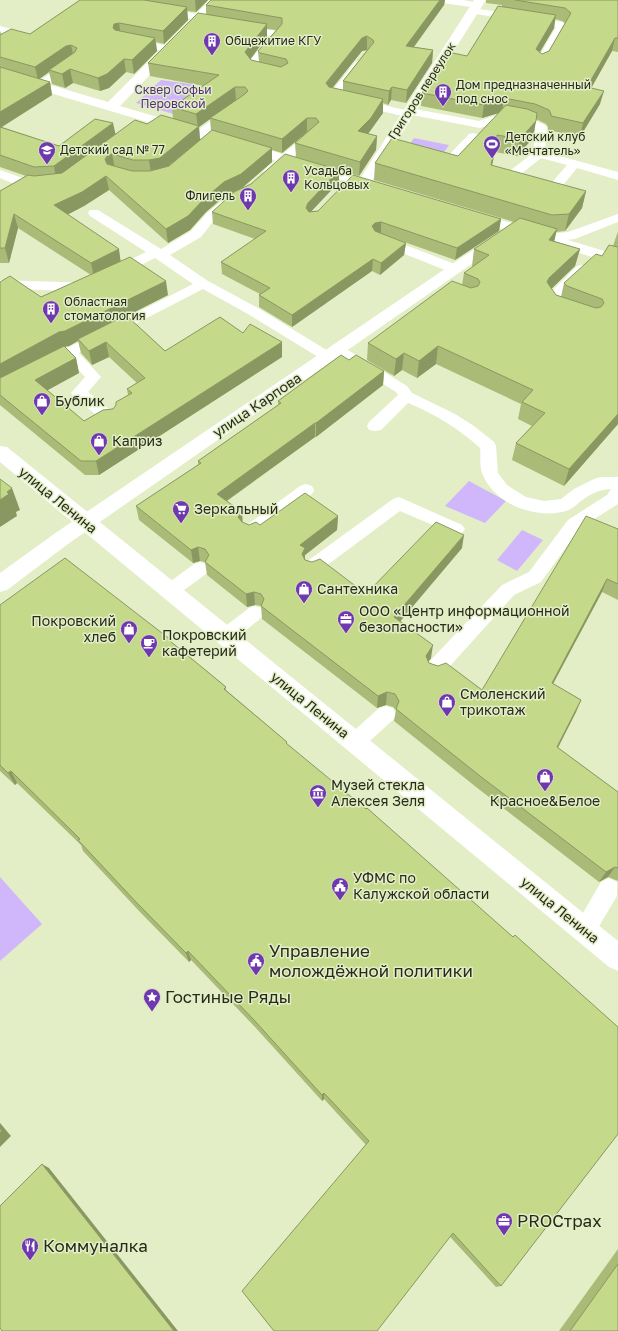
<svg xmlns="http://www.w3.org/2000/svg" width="618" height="1331" font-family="'Golos Text',sans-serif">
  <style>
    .green { fill: #d0b7fc }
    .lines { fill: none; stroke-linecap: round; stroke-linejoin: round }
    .service { fill: #fff; fill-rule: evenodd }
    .minor { fill: #fff; fill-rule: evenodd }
    .secondary { fill: #fff; fill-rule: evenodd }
    .wall { fill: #a9bb77; fill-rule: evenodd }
    .shaded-wall { fill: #899861 }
    .building { fill: #c4d98a; stroke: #899861 }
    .labels { text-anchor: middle; stroke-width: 3; stroke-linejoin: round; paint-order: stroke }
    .far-poi-label { font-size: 12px; fill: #262a1b; stroke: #e3eec7; text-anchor: start }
    .far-park-label { font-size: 12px; fill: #522d80; stroke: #e3eec7 }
    .far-street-label { font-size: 12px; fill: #262a1b; stroke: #e3eec7 }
    .poi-label { font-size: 14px; fill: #262a1b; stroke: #e3eec7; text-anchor: start }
    .street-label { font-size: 14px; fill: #262a1b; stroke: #e3eec7 }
    .near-poi-label { font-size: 17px; fill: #262a1b; stroke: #e3eec7; text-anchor: start }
  </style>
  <rect width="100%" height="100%" fill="#e3eec7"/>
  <g class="green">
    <polygon points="161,80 191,84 211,92 177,115 136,103"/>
    <polygon points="414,138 449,145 441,157 406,150"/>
    <polygon points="469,481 506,501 485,523 445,506"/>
    <polygon points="522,530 543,540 517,571 497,560"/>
    <polygon points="0,877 42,924 0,961"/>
  </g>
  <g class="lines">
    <g class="service">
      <polygon points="438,0 463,0 480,3 482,5 477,8 443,3"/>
      <polygon points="473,8 562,22 567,25 545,63 540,66 535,63 556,27 470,13 468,11"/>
      <polygon points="163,9 199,14 204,17 199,20 160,14 158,12"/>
      <polygon points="242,25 277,31 282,34 257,64 260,68 273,71 274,73 273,75 269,76 252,72 247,64 270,36 238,30 237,28 238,26"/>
      <polygon points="0,26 23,32 24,34 0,49 0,42 11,35 0,32"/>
      <polygon points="131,39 169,46 174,49 169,52 127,44 126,42"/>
      <polygon points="72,60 76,61 77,63 76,65 43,88 35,88 34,86 35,84 68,61"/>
      <path d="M359 61 364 64 340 95 405 110 410 108 479 121 502 113 532 119 545 125 547 127 545 152 618 172V180L577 168 555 195 551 196 502 183 500 180 502 177 533 153 535 129 525 124 503 120 480 128 412 115 407 117 329 99 327 97 329 95 355 62ZM541 158 567 165 548 187 515 179Z"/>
      <polygon points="232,108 236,109 238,111 236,113 204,135 196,135 194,133 196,131 228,109"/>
      <polygon points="312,132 316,133 318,135 316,137 273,175 265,175 263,172 265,169 308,133"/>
      <path d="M473 133 477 134 479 136 449 168C443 169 433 167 429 162L431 159 435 158 443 161 469 134Z"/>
      <path d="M0 170 28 180 48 182 50 185 48 188C32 192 15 184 0 178Z"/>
      <polygon points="233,194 237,195 239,198 237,201 215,219 201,237 170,255 208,281 258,308 333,354 335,357 333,360 328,362 323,360 248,314 203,289 79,353 101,377 88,392 115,414 118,418 115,422 110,423 105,422 74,397 71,393 85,377 68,359 0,393 0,382 61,350 63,348 69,347 193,284 155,258 119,276 109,276 107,273 109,270 146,252 90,216 88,213 90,210 98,210 161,249 191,231 207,213 229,195"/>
      <polygon points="618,214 618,222 575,239 545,242 540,241 539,238 540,235 568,232"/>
      <polygon points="382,236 460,266 462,269 460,272 450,272 377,243 375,240 377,237"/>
      <path d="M582 265 587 266 589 269 558 300C562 305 568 306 572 311L570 314C557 317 551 309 544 299L577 266Z"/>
      <polygon points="0,280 91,283 93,286 91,289 64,291 0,288"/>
      <path d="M338 345 343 347 407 386 412 393 455 414 474 426 494 442 496 446 498 473 507 485 526 497 544 501 561 499 574 489 594 479 600 477H618V504L580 528 541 582 514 595 442 675 435 677 428 675 425 669 428 663 502 585 529 572 568 520 607 495 611 489C600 489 590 494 581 501 577 504 573 508 569 510 539 521 495 505 483 475 479 468 481 456 480 448 459 429 435 414 408 403L381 430 375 431 369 430 367 426 369 422 398 395 396 392 333 353 331 350 333 347Z"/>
      <polygon points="306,484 312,486 314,490 312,494 256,535 250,537 244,535 241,531 244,527 300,486"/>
      <polygon points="399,497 462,525 465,529 462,533 456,535 400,511 318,572 312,574 306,572 303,567 306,562 393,499"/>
      <polygon points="200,562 206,564 209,569 206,574 176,596 170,598 164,596 161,591 164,586 194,564"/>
      <polygon points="255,606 261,608 264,613 261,618 233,641 226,643 219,641 217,636 219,631 249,608"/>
      <polygon points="386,706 393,708 396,714 393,720 362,748 355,751 348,748 345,742 348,736 379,708"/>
      <polygon points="609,878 617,882 617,896 592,938 584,941 576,938 573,930 601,882"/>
    </g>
    <g class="minor">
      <polygon points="210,0 222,0 120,106 361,177 474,0 486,0 372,181 383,184 385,187 383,190 378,191 0,78 0,70 108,102"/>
      <polygon points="471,211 618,255 618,265 466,218 464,215 466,212"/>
      <polygon points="497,235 502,237 505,240 502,243 68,544 7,590 0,592 0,573 54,534 492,237"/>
    </g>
    <polygon class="secondary" points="0,446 7,447 618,941 618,971 609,967 0,462"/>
  </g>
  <g class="wall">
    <path d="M80 0H208L196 12 187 11 188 20 164 44 156 42 157 51 134 74 126 72 109 88 100 91 73 83 65 88 52 84 49 72 39 79 50 82 52 95 2 127 59 146 115 135 147 124 173 119 172 107 204 86 150 76 148 63 206 14V5L445 0 444 5 414 47 433 50 432 63 406 103 391 100 388 105 383 103V113L368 134 377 136 376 150 359 176 296 157 295 143 309 132H307L282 153 272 150V162L242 188 225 196 206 212 190 230 168 243 109 190 84 206 67 215 121 261 168 295 127 316 165 351 243 333 282 342V357L99 475H85L0 405V282L41 297 91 275 18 228 9 263H0V191L26 176 0 167V30L1 35 30 34ZM267 29 276 30 258 51 259 62 251 60 250 59 267 37ZM367 50 343 81V90L332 88 362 51ZM210 119 211 131 200 140 199 127ZM198 142 169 166 167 167ZM78 341 81 353 92 365 109 357 137 383 127 389 128 395 113 409 84 421 47 390 79 373 76 358 53 352 63 347 69 346Z"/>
    <path d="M486 0H618V52L612 51 591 88 600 104 580 137 548 130V127L546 124 536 119 533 138 517 156 495 152 492 166 586 191 582 208 565 231 556 232 554 241 580 249 575 266 551 289 556 295 561 297 564 283 602 256 613 246 617 234 618 232V424L564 486 512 460 516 443 532 426 518 419 521 404 436 364 417 378 402 370 394 376 367 360 368 343 462 285 464 273 473 267 472 266 474 249 514 222 374 180 375 163 458 156 499 113 482 118 421 106 422 93 467 56 502 7V5L486 3ZM555 19 562 21 565 23 549 51 542 54 540 52 554 28Z"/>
    <polygon points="339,170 339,182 311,211 501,219 499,231 455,260 382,234 406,243 404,255 380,275 372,271 292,327 259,307 259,295 260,294 222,274 221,262 255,239 213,224 212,212"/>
    <polygon points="349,360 384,371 383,385 316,437 315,437 227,501 243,523 249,525 260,525 338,516 337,530 305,555 305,560 366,594 462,548 400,621 431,658 428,662 429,663 482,690 618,529 618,600 602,592 553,684 581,700 576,712 558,748 618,792 618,892 618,881 608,877 599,882 476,787 394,721 396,710 393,707 386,705 377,708 262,619 261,606 255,605 247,607 207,575 205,562 200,561 193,563 139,520 136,506 198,465 198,461 278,405 278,401"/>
    <polygon points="0,605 172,643 226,687 226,690 287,742 287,744 501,1286 496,1287 324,1099 322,1101 255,1027 191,960 189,962 140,912 83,851 81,845 17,783 15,785 0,771"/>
    <polygon points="618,1249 618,1331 559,1331"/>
  </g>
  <g class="shaded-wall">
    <polygon points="195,0 208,0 196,12"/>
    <polygon points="440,0 445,0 444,5 405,59 406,46"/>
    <polygon points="187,7 188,20 164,44 163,31"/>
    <polygon points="556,15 554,28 534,62 536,49"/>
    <polygon points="119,23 121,36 116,37 113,28 114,24"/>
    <polygon points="267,24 267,37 246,65 245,52"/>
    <polygon points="367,36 367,50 362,51 326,96 326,83 362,38"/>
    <polygon points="155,38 157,51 134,74 132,60"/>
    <polygon points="615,38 612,51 584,101 587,87"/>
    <polygon points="71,45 74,58 49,70 49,72 38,80 35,67 66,46"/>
    <polygon points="433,50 432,63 406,103 407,90"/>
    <polygon points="124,59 126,72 109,88 100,91 98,78"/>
    <polygon points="70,69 73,83 65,88 62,74"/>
    <polygon points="50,82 52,95 0,128 0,112"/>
    <polygon points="235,87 236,101 210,118 210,119 199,127 200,140 161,172 151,174 149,160 198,127 196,114"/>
    <polygon points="392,87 391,100 388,105 389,91"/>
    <polygon points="604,91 600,104 580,137 583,123"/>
    <polygon points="504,98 502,112 482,118 484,105"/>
    <polygon points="383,99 383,113 370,131 358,145 358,131"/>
    <polygon points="307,118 307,132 282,153 282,139"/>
    <polygon points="536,121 533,138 517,156 520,139"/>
    <polygon points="113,123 116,136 56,179 54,166"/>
    <polygon points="497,135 495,152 488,182 491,165"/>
    <polygon points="377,136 376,150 359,176 360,162"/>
    <polygon points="272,148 272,162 242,188 225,196 206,212 190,230 168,243 166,229 224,182"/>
    <polygon points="112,154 115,169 108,173 105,159 108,155"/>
    <polygon points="339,170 339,182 308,215 306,208 308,203"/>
    <polygon points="106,176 109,190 84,206 57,220 54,205"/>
    <polygon points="586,191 582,208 565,231 569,214"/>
    <polygon points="14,214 18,228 9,263 5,248"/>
    <polygon points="501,219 499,231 455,260 457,248"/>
    <polygon points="381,222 381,234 375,235 372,226 375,223"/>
    <polygon points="557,229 553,247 549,240"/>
    <polygon points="406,243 404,255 380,275 381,263"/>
    <polygon points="119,249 121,264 94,277 91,263"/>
    <polygon points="580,249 575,266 545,295 547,282 549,278"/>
    <polygon points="373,259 372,271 292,327 292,315"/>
    <polygon points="166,281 168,295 79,340 78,339 78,341 69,346 63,347 0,381 0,364 59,332"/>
    <polygon points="106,342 109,357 92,365 89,351"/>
    <polygon points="282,342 282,357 99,475 96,461"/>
    <polygon points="438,346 436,364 417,378 419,361"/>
    <polygon points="404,353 402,370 394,376 396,359"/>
    <polygon points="76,358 79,373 39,395 35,380"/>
    <polygon points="384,371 383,385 316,437 316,423"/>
    <polygon points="618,414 618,424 564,486 569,469"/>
    <polygon points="315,423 315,437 218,507 217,494"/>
    <polygon points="12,488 20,510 16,512 17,516 0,527 0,500 7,492"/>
    <polygon points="242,512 243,526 238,517"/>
    <polygon points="338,516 337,530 305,555 305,561 302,568 300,545"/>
    <polygon points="464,535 462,548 393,630 394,617"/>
    <polygon points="198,547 200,561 193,563 191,550"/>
    <polygon points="607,579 602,592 547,695 552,683"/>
    <polygon points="254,592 255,605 247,607 246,594"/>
    <polygon points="433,645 431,658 424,668 426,656"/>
    <polygon points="387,692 386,705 377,708 378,696"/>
    <polygon points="581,700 576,712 552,759 557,747"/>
    <polygon points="11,771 17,783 15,785 8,773"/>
    <polygon points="615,867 608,877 599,882 606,872"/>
    <polygon points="188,951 191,960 189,962 186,953"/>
    <polygon points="324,1093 324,1099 322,1101 322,1095"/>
    <polygon points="0,1123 11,1136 0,1147"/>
    <polygon points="42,1164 49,1168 178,1331 174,1331"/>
  </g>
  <g class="building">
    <polygon points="80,0 144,0 187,7 163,31 119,23 114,24 113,28 115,30 155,38 132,60 124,59 107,74 98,78 70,69 62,74 49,70 75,52 77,48 71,45 66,46 35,67 0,57 0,35 11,29 30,34"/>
    <polygon points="211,0 440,0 406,46 433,50 407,90 392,87 389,91 343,81 374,42 373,40 367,36 362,38 326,83 329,87 383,99 371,118 358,131 377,136 360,162 295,143 319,122 316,118 307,118 282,139 210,118 245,94 248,91 245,87 235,87 196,114 172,107 219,75 148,63 198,13 267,24 245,52 251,60 281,67 288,63 286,59 260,53 258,51 282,24 282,18 206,5"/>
    <polygon points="515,0 618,0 618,38 615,38 587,87 604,91 583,123 551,116 551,114 549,110 535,104 504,98 484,105 422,93 448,52 467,56 498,6 556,15 536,49 542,54 549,51 571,13 565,8"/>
    <polygon points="0,67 50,82 0,112"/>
    <polygon points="506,105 527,109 537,113 536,121 520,139 497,135 491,165 586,191 569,214 552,215 375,163 392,138 458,156"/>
    <polygon points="161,115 199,126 160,158 149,160 133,160 112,154 108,155 105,159 107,164 132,171 150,171 169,166 212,130 272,148 241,174 224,182 205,198 188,216 166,229 106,176 82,192 54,205 119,249 91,263 14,214 5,248 0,248 0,191 28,175 34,176 62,173 135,120 147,124"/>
    <polygon points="95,119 113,123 54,166 34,167 0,155 0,127 59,146"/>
    <polygon points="285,154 339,170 308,203 306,208 309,212 318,211 353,175 501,219 457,248 381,222 375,223 372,226 375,231 406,243 381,263 373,259 292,315 259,295 270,288 221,262 266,231 212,212 234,192 251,184"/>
    <polygon points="520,218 557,229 549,240 580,249 549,278 547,282 556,295 596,308 601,307 604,303 602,299 567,286 564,283 596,254 602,256 609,245 618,247 618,414 569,469 516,443 545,413 522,402 533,390 438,346 419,361 404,353 396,359 368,343 452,281 471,288 478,286 480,282 478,279 464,273 489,255 474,249"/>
    <polygon points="130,257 166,281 65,331 59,332 0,364 0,282 10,276 41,297"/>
    <polygon points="126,315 165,351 220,317 243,333 250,324 282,342 96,461 81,461 0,395 0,378 64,346 76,358 35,380 84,421 103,410 113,409 116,405 116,402 132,393 127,389 145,378 106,342 89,351 78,339"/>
    <polygon points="341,355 349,360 356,355 384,371 316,423 315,423 217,494 242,512 238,517 242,522 249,525 256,522 260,525 305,493 338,516 300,545 305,548 302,554 305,560 312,562 320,559 366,594 436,522 464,535 394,617 433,645 426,656 429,663 438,666 446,663 482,690 586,516 618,529 618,584 607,579 552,683 581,700 557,747 618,792 618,868 615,867 606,872 480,776 396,709 399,701 395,694 387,692 378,696 261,606 264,599 261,594 254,592 246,594 205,562 209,555 205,549 198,547 191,550 136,506 201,463 198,461 281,403 278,401"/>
    <polygon points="0,479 12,488 7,492 9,494 0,500"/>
    <polygon points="65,558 171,640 170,641 226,687 224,689 287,742 286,743 366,809 367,808 513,937 515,935 618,1027 618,1134 501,1286 453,1233 377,1331 274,1331 242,1291 369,1141 324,1093 322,1095 254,1020 188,951 186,953 136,902 78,840 80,839 11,771 8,773 0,765 0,605"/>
    <polygon points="0,1128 2,1131 0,1133"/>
    <polygon points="42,1164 174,1331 2,1331 0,1328 0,1206"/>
    <polygon points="618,1264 618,1331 570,1331"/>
  </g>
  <defs>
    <g id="building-pin" transform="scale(0.9)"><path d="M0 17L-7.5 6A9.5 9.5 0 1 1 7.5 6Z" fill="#6f38af" stroke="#e3eec7"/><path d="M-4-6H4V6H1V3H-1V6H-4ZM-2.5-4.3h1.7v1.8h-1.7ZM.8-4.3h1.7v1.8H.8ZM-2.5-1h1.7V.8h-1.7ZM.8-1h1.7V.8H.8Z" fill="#fff"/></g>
    <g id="stadium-pin" transform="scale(0.9)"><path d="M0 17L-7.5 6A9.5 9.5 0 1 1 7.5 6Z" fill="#6f38af" stroke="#e3eec7"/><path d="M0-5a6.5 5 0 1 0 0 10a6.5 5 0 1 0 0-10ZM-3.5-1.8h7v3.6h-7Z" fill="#fff"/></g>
    <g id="school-pin" transform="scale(0.9)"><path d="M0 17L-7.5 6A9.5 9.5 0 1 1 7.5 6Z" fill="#6f38af" stroke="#e3eec7"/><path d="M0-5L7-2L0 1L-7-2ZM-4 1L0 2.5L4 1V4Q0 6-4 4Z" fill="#fff"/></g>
    <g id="shop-pin" transform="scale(0.9)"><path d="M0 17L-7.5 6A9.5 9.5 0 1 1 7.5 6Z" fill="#6f38af" stroke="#e3eec7"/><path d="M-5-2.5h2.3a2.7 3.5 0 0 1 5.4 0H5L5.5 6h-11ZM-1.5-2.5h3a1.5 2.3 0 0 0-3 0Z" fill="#fff"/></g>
    <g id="supermarket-pin" transform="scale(0.9)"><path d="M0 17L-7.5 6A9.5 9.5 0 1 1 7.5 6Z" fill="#6f38af" stroke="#e3eec7"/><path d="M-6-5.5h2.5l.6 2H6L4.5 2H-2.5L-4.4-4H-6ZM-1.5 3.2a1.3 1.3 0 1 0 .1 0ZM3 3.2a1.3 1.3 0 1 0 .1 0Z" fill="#fff"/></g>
    <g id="office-pin" transform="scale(0.9)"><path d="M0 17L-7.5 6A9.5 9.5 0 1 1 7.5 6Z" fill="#6f38af" stroke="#e3eec7"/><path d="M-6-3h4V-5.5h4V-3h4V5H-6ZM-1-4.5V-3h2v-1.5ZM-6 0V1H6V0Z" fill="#fff"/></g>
    <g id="cafe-pin" transform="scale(0.9)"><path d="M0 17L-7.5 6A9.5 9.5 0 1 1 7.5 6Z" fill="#6f38af" stroke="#e3eec7"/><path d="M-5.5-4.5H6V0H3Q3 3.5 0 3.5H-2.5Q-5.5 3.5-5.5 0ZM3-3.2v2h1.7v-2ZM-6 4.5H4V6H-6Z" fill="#fff"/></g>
    <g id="museum-pin" transform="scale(0.9)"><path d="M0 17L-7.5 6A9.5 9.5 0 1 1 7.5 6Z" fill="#6f38af" stroke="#e3eec7"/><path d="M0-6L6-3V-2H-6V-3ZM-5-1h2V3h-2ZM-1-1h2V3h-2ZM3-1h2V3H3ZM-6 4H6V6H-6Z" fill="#fff"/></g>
    <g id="civic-pin" transform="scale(0.9)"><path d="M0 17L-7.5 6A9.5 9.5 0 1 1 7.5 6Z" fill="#6f38af" stroke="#e3eec7"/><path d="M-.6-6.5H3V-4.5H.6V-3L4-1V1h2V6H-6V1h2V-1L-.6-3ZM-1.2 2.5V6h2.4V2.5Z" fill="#fff"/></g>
    <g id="sight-pin" transform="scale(0.9)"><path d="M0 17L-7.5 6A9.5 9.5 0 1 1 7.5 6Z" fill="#6f38af" stroke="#e3eec7"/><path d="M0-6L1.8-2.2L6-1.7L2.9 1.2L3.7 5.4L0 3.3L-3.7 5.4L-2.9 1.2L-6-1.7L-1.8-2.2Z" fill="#fff"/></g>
    <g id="restaurant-pin" transform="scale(0.9)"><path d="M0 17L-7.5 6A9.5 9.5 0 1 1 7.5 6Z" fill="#6f38af" stroke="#e3eec7"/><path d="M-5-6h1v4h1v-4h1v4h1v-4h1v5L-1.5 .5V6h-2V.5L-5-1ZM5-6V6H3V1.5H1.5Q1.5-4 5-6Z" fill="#fff"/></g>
  </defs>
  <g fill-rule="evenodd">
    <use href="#building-pin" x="212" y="41"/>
    <use href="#building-pin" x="443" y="92"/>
    <use href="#stadium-pin" x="492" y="144"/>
    <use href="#school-pin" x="47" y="150"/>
    <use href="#building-pin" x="291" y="178"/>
    <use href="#building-pin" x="248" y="196"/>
    <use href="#building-pin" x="51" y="309"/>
    <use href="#shop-pin" x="42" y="401"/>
    <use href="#shop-pin" x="99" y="441"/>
    <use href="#supermarket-pin" x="181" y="509"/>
    <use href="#shop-pin" x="304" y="589"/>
    <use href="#office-pin" x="346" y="619"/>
    <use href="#shop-pin" x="129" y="629"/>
    <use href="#cafe-pin" x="149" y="643"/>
    <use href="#shop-pin" x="447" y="702"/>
    <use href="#shop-pin" x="545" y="777"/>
    <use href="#museum-pin" x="318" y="793"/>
    <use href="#civic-pin" x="340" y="886"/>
    <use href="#civic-pin" x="256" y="961"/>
    <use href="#sight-pin" x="152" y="997"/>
    <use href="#office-pin" x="504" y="1221"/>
    <use href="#restaurant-pin" x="30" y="1246"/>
  </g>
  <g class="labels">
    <g class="far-poi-label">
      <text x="225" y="45">Общежитие КГУ</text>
      <text x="456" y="89">Дом предназначенный<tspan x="456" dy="14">под снос</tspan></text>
      <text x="505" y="141">Детский клуб<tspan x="505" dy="14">«Мечтатель»</tspan></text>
      <text x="60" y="154">Детский сад № 77</text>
      <text x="304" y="175">Усадьба<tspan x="304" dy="14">Кольцовых</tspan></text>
      <text x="235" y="200" text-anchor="end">Флигель</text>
      <text x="64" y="306">Областная<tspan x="64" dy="14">стоматология</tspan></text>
    </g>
    <g class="far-park-label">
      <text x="173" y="94">Сквер Софьи<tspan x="173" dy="14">Перовской</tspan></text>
    </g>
    <g class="far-street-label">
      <text transform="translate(422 91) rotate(-57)" y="4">Григоров переулок</text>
    </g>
    <g class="poi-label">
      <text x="55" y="406">Бублик</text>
      <text x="112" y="446">Каприз</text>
      <text x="194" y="514">Зеркальный</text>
      <text x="317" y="594">Сантехника</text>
      <text x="359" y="616">ООО «Центр информационной<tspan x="359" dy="16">безопасности»</tspan></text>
      <text x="116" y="626" text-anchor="end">Покровский<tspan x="116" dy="16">хлеб</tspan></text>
      <text x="162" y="640">Покровский<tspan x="162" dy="16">кафетерий</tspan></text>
      <text x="460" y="699">Смоленский<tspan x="460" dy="16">трикотаж</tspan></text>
      <text x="331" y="790">Музей стекла<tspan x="331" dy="16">Алексея Зеля</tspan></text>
      <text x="545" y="806" text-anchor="middle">Красное&amp;Белое</text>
      <text x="353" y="883">УФМС по<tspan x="353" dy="16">Калужской области</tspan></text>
    </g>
    <g class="street-label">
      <text transform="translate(257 405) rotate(-34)" y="5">улица Карпова</text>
      <text transform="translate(58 500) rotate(39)" y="5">улица Ленина</text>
      <text transform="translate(310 705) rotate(39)" y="5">улица Ленина</text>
      <text transform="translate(560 910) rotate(39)" y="5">улица Ленина</text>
    </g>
    <g class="near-poi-label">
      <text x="269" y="957">Управление<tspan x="269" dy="20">молождёжной политики</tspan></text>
      <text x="165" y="1003">Гостиные Ряды</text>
      <text x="517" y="1227">PROСтрах</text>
      <text x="43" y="1252">Коммуналка</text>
    </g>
  </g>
</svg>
